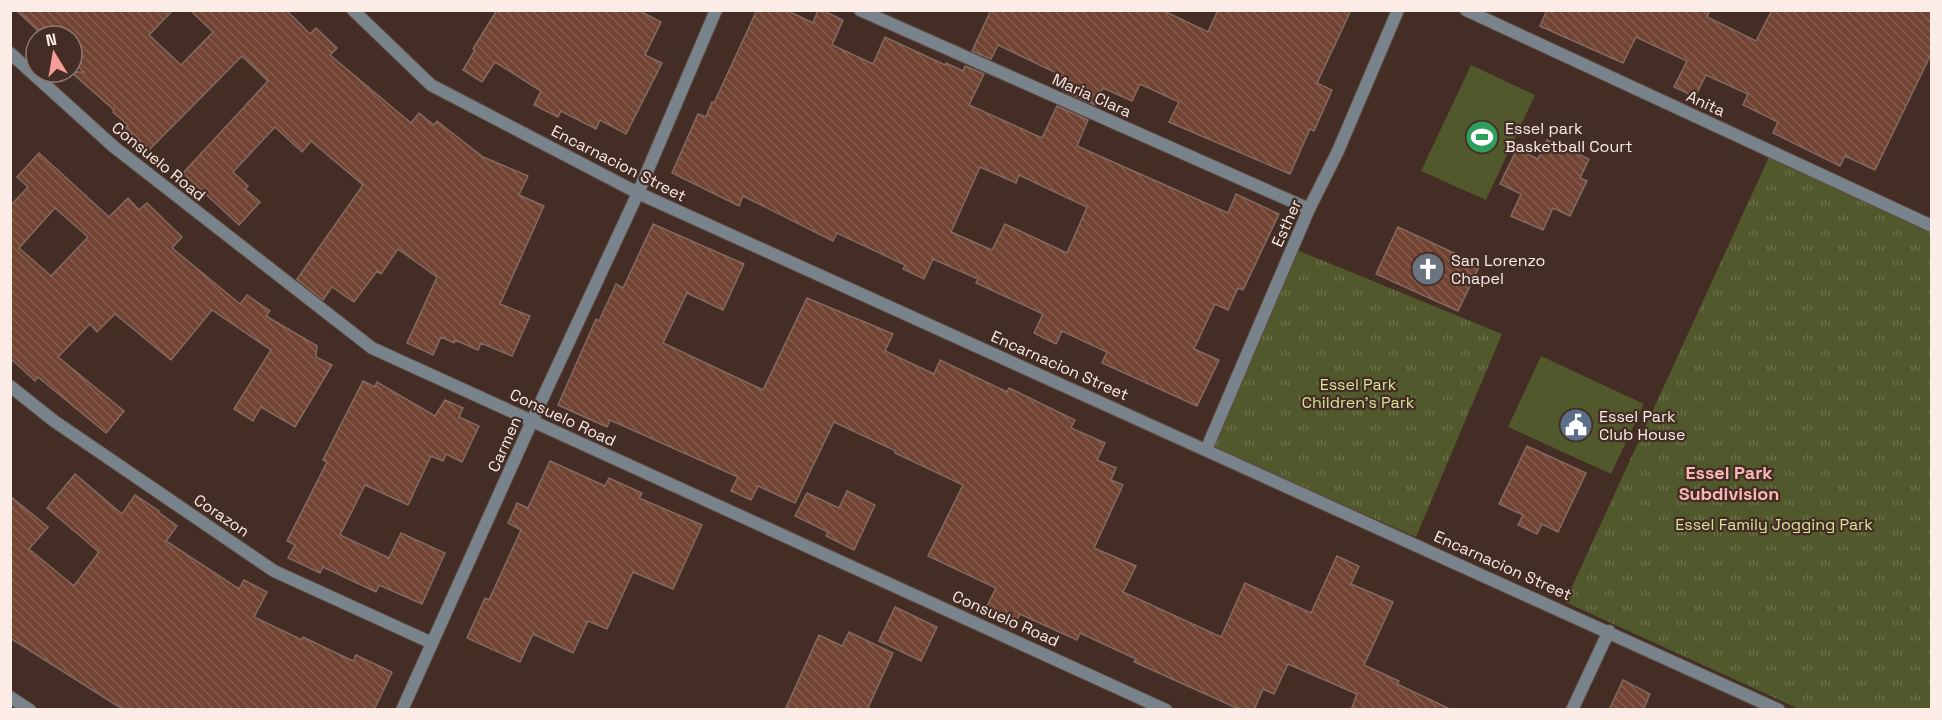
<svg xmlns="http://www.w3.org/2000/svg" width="1942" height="720" font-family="'Space Grotesk',sans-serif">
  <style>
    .park { fill: url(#park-tufts) }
    .garden { fill: #51582b }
    .building { fill: url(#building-back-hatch); stroke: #846a61; stroke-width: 1.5; fill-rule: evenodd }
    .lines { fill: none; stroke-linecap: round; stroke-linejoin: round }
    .minor-casing { stroke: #604c44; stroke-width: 14 }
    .minor { stroke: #79838b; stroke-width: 12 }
    .labels { text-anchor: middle; stroke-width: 4.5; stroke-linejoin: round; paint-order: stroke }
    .street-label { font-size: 16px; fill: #fbece6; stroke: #432d25 }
    .poi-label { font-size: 16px; fill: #fbece6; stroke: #432d25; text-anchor: start }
    .park-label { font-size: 16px; fill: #d8e598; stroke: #432d25 }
    .neighbourhood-label { font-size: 18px; font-weight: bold; fill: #fcb7b4; stroke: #432d25 }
  </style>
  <defs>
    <pattern id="park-tufts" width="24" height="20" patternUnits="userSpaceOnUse" patternTransform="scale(1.5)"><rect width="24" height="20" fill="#51582b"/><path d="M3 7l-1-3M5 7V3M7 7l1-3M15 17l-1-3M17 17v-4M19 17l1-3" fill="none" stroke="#6b704a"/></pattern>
    <pattern id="building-back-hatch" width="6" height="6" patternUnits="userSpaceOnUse" patternTransform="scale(1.5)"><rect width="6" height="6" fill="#714332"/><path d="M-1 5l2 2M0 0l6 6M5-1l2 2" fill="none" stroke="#865e50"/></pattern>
  </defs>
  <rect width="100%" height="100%" fill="#432d25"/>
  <g class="park">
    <polygon points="1769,157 1931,232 1931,709 1799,709 1565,602"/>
    <polygon points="1297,250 1502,334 1416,537 1212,447"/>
  </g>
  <g class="garden">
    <polygon points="1471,65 1535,95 1486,200 1421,171"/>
    <polygon points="1541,356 1644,404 1611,474 1508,427"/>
  </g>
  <g class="building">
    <polygon points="16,10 173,10 149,35 181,65 213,32 190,10 286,10 310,34 316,28 337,48 330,55 411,123 419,113 434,125 437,121 483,157 528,176 519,195 544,206 500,304 530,316 512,356 481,343 478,350 455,340 454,343 441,337 433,355 407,343 437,277 398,249 381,274 377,271 354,302 332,287 323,300 297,279 363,185 311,141 302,152 275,127 233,172 248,186 245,189 260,202 239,225 183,173 268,81 242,56 149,150 125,128 128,125 113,112 114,110 71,72 84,72 72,61 72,36 44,36"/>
    <polygon points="497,10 638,10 661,22 645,55 662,63 626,134 600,120 596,129 561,111 558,117 534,105 541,91 495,62 482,82 463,70 475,50 473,49"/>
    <path d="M757 10H786L813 23 818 10H822L843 20 832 45 873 64 885 37 945 65 946 63 963 71 965 66 984 74 969 105 1042 138 1057 106 1088 120 1077 146 1228 213 1236 194 1279 214 1243 290 1238 288 1228 310 1215 304 1194 349 1219 360 1197 406 1102 363 1107 352 1062 331 1056 344 1034 333 1043 314 976 283 978 279 933 259 924 279 903 269 905 265 837 233 833 241 743 196 739 206 672 173 698 114 706 117 712 102 714 103ZM980 167 1016 183 1019 175 1087 207 1067 253 1005 224 992 250 951 232Z"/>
    <polygon points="991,10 1162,10 1208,32 1218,10 1351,10 1317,83 1332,90 1314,131 1310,129 1290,174 1169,122 1179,102 1140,84 1132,101 1103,88 1095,105 1064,91 1069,79 998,45 991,59 972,51"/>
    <polygon points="1547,10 1710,10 1707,17 1756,41 1772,10 1932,10 1932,52 1875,170 1845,156 1840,166 1773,133 1778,122 1743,105 1748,94 1706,75 1695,97 1674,87 1687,61 1636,37 1623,63 1540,26"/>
    <polygon points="1547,140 1589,159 1580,178 1587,181 1570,216 1553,208 1543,230 1511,216 1521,194 1500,184 1517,149 1538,159"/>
    <path d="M39 153 109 217 128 198 139 210 147 203 182 237 172 248 240 304 247 295 270 311 266 316 317 346 316 357 332 365 295 427 261 407 253 421 234 409 271 350 212 310 171 360 115 314 97 332 90 324 58 357 124 411 106 433 38 377 35 381 10 358V206L28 187 17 177ZM55 208 88 237 51 276 19 248Z"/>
    <polygon points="653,224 744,264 723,310 687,293 663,343 763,390 807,298 893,334 885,351 934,374 940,360 1007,392 1009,388 1075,420 1071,428 1105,443 1097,460 1116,468 1111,480 1123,485 1094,548 1136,566 1123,592 1221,637 1245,583 1311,613 1337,556 1359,566 1351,584 1393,602 1364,665 1399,681 1397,684 1452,710 1351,710 1357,694 1288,664 1274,694 1263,689 1254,710 1241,710 1134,662 1136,659 1080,633 1077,640 1020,614 1016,622 986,608 996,588 928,556 963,485 895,453 896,451 834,422 795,503 758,486 751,500 731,491 738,477 610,420 607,427 558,405 596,319 599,321 616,284 623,288"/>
    <polygon points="1398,227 1480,265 1458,311 1376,274"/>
    <polygon points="363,381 375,387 377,382 435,416 445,400 463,408 459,417 479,426 462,462 446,454 443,461 431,456 408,505 365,485 340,535 389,558 401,533 445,553 422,604 379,585 376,592 323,567 320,573 288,558 295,545 287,541 327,462 323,460"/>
    <polygon points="1527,446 1586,473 1558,532 1542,524 1537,534 1518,525 1523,515 1499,504"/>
    <polygon points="550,461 605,486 609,478 642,493 639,498 702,525 673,589 633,572 607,629 588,621 573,653 533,634 520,662 467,638 485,598 489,600 521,530 508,523 517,503 528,508"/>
    <polygon points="75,474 122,514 135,495 159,511 158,512 177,526 166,541 239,589 244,580 267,592 254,617 302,640 303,637 353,661 356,655 392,672 374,710 124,710 10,638 10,496 48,527 29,549 74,586 99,552 47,508"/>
    <polygon points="847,491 875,505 854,550 826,536 828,532 795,516 807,493 839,508"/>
    <polygon points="895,607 937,627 921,661 879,641"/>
    <polygon points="849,632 893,653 867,710 785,710 819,635 842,646"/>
    <polygon points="1623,680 1650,694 1643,710 1609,710"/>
  </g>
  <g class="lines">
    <g class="minor-casing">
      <g id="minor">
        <polyline points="353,10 431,85 638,193 1779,710"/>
        <polyline points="860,10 1309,209"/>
        <polyline points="1466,10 1932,226"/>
        <polyline points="10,53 114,147 372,348 1166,710"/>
        <polyline points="10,386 54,421 274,571 432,643"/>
        <polyline points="1206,450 1309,209 1338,151 1398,10"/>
        <polyline points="10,697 30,710"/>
        <polyline points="402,710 532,421 638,193 716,10"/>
        <polyline points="1572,710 1609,631"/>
      </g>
    </g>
    <use href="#minor" class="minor"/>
  </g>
  <defs>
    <g id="stadium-disc" transform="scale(1.725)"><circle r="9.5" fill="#2e9e5b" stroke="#432d25"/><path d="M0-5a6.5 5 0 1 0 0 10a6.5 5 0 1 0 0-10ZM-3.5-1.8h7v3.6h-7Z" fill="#fff"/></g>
    <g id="church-disc" transform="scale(1.725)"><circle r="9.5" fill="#6b7280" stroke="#432d25"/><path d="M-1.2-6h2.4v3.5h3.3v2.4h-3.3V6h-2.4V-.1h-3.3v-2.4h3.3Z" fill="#fff"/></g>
    <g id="civic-disc" transform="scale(1.725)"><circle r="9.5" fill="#5c6f8a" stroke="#432d25"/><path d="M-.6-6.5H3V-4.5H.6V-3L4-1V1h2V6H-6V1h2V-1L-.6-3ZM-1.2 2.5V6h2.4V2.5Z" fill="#fff"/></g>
  </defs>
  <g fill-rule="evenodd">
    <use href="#stadium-disc" x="1482" y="137"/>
    <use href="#church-disc" x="1428" y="269"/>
    <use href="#civic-disc" x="1576" y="425"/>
  </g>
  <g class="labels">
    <g class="street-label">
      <text transform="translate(1092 95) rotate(24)" y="6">Maria Clara</text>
      <text transform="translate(1706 103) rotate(25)" y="6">Anita</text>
      <text transform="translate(159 161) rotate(39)" y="6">Consuelo Road</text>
      <text transform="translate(619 163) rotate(27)" y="6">Encarnacion Street</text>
      <text transform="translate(1286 223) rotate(-66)" y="6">Esther</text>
      <text transform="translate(1060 365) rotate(24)" y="6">Encarnacion Street</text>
      <text transform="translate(563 417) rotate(25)" y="6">Consuelo Road</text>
      <text transform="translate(504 444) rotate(-66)" y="6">Carmen</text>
      <text transform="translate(222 515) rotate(34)" y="6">Corazon</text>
      <text transform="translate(1503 565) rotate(24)" y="6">Encarnacion Street</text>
      <text transform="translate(1006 618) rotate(24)" y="6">Consuelo Road</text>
    </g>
    <g class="poi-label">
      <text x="1505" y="134">Essel park<tspan x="1505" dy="18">Basketball Court</tspan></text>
      <text x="1451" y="266">San Lorenzo<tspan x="1451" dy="18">Chapel</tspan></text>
      <text x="1599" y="422">Essel Park<tspan x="1599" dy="18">Club House</tspan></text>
    </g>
    <g class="park-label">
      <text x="1358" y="390">Essel Park<tspan x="1358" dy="18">Children's Park</tspan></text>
      <text x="1774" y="530">Essel Family Jogging Park</text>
    </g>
    <g class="neighbourhood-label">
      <text x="1729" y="479">Essel Park<tspan x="1729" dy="21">Subdivision</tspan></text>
    </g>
  </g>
  <rect width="1942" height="720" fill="none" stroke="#fbece6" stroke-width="24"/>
  <g transform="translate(54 54) rotate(349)"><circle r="28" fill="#432d25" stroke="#8d7972" stroke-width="1.5"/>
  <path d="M0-4.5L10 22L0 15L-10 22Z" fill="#f59b98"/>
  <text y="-9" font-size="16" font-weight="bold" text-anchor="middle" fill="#fbece6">N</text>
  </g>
</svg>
